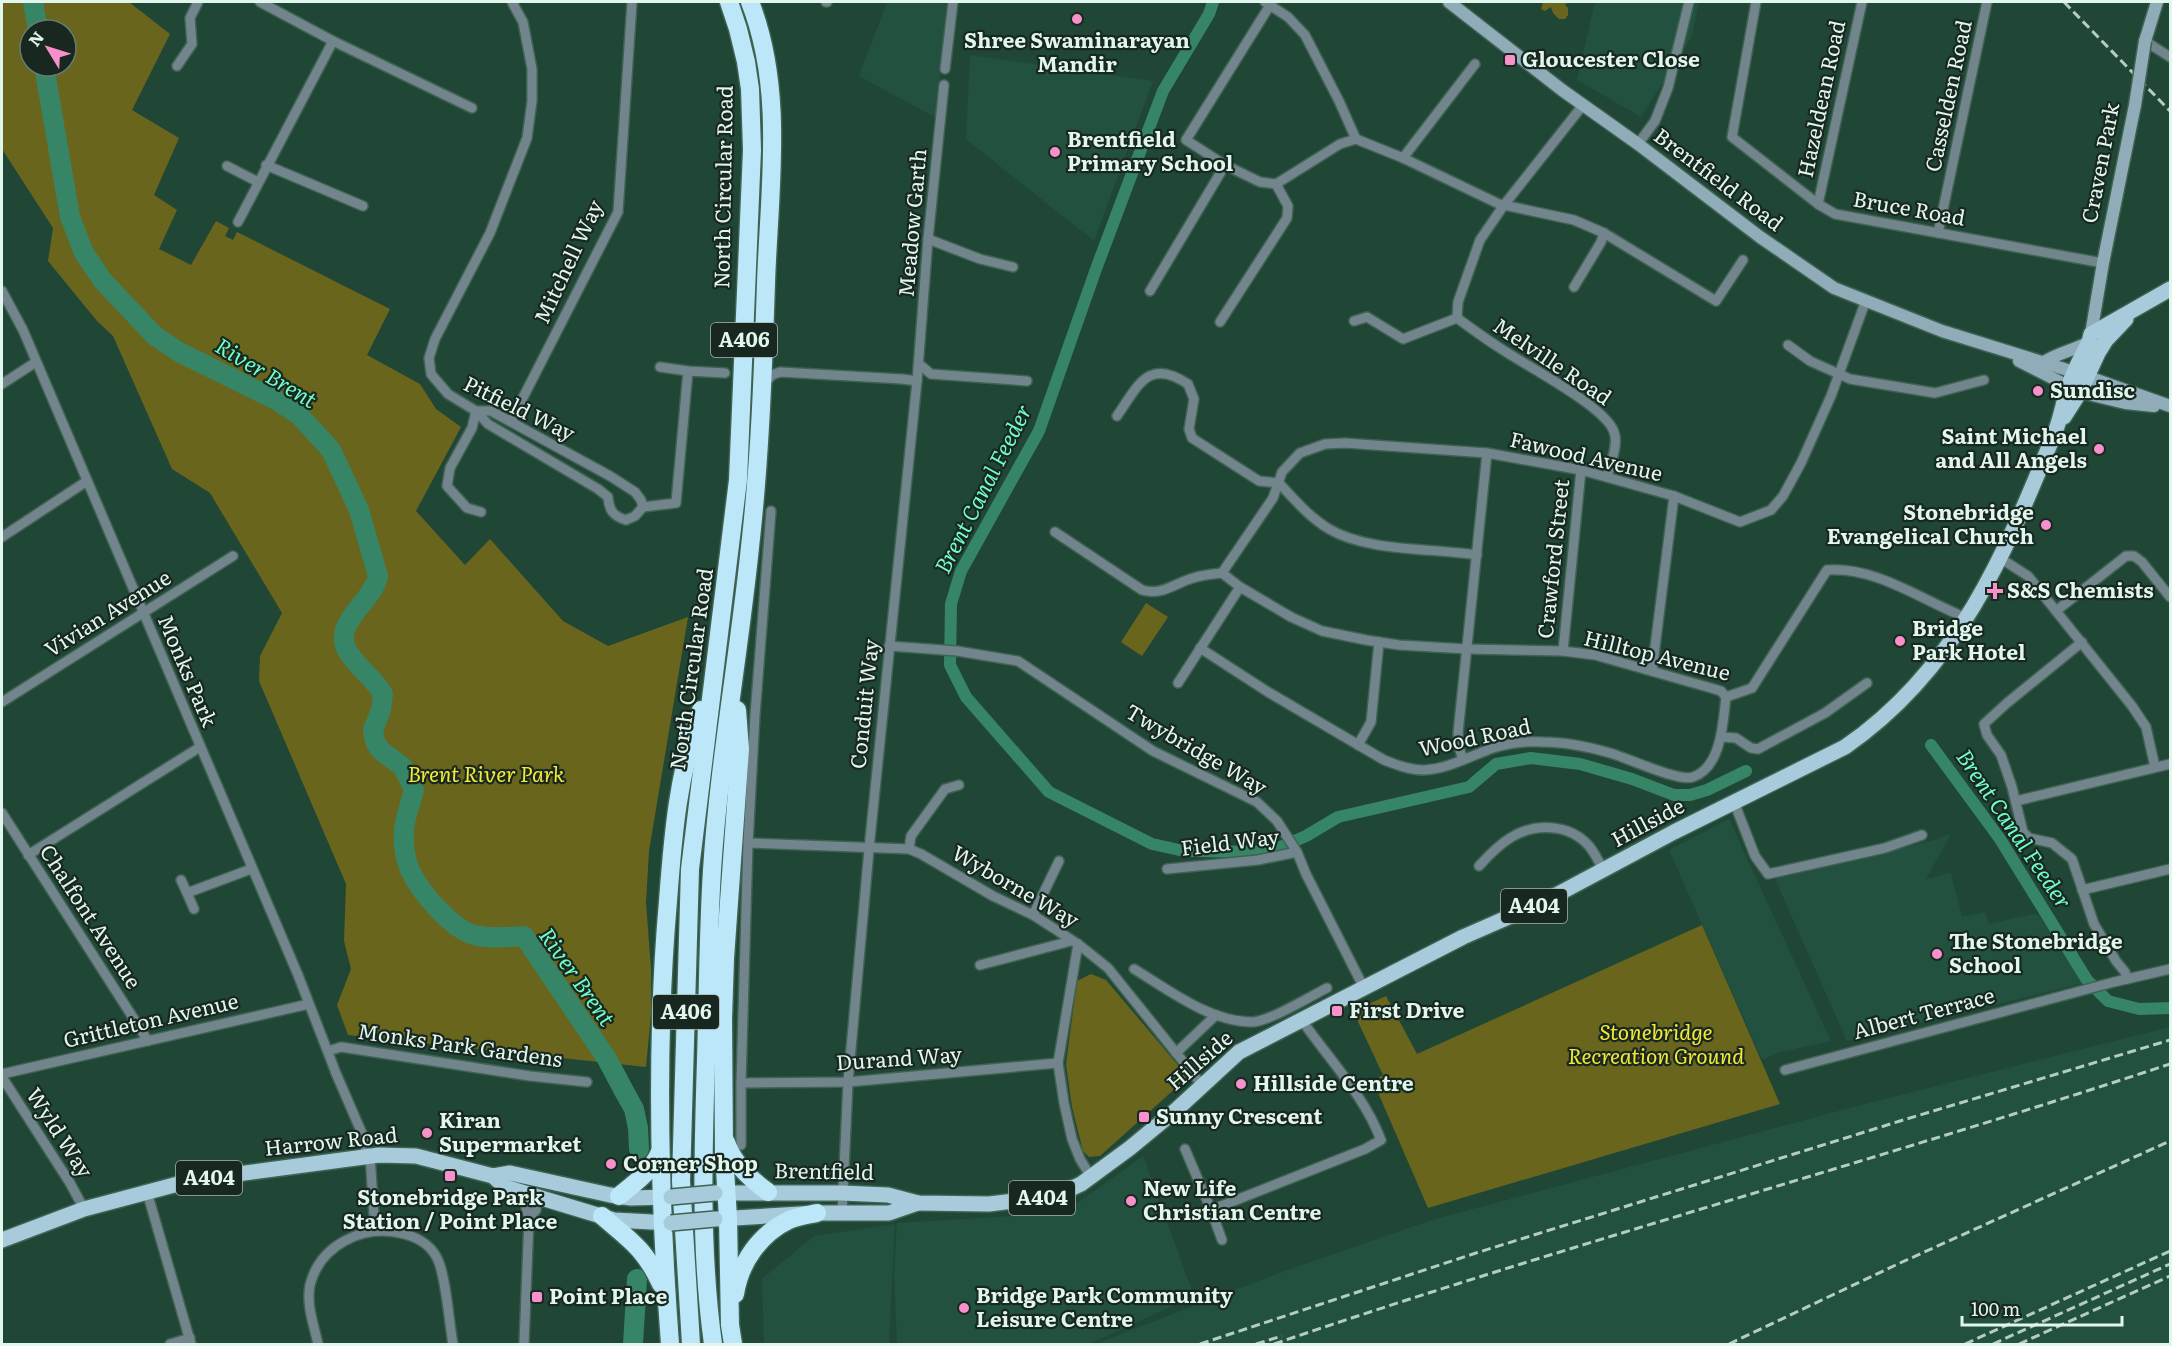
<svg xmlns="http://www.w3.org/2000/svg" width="2172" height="1346" font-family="Literata,serif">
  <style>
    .built { fill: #225140 }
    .green { fill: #6a651d; fill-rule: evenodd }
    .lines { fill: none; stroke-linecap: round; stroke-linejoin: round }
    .canal { stroke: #368567; stroke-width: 12 }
    .river { stroke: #368567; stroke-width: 20 }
    .street-casing { stroke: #3f6253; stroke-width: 12 }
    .secondary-casing { stroke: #3f6253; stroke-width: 15 }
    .primary-casing { stroke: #3f6253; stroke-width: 18 }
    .highway-casing { stroke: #3f6253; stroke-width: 21 }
    .street { stroke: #73858c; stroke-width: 9 }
    .secondary { stroke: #90acb8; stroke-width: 12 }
    .primary { stroke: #a7cbda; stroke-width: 15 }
    .highway { stroke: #bbe7f9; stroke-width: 18 }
    .rail { stroke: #b4cdc1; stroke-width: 3; stroke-dasharray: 9 4.5; stroke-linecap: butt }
    .secondary-bridge-casing { stroke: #3f6253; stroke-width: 15; stroke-linecap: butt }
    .primary-bridge-casing { stroke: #3f6253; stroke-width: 18; stroke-linecap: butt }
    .secondary-bridge { stroke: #90acb8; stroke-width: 12 }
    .primary-bridge { stroke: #a7cbda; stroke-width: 15 }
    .poi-dot { fill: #f890cc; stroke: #182821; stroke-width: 2 }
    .labels { text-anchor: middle; stroke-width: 4.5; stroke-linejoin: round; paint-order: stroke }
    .shield { fill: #182821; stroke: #a5b8af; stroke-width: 1.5 }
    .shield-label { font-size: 20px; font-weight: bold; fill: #e1f6ec }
    .poi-label { font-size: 21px; font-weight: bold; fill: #e1f6ec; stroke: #182821; text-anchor: start }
    .street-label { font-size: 21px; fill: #e1f6ec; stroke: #182821 }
    .park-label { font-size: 21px; font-style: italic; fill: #f6e936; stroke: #182821 }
    .water-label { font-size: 22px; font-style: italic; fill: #70fdc7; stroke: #182821 }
  </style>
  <rect width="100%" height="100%" fill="#204636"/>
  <g class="built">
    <polygon points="887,2 947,2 936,118 859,76"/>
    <polygon points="1595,2 1699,2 1692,36 1641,117 1577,80"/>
    <polygon points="970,55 1153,81 1094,241 966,139"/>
    <polygon points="1729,819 1831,1041 1780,1052 1762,1060 1669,850"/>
    <polygon points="1951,834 1926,879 1951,873 1962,917 1985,912 1989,924 2033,914 2039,915 2084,983 1847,1041 1775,879 1935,840"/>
    <polygon points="2170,1027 2170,1344 1095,1344 1282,1272 1432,1220 1857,1106"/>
    <polygon points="1143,1156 1194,1296 1089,1344 897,1344 894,1272 897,1223 1048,1214 1070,1208"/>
    <polygon points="895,1224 889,1344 764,1344 762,1279 814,1236"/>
  </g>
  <g class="green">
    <path d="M2 2H129L170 34 132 110 179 138 154 195 177 210 159 249 191 265 216 221 229 228 225 236 233 240 237 232 390 309 367 355 420 384 436 409 461 427 416 511 465 565 490 539 563 621 608 646 688 617 649 851 646 903 651 968V1014L646 1067 348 1035 337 1005 351 969 344 941 346 884 259 681 260 656 282 613 210 493 172 469 113 336 97 321 48 261 53 228 2 149ZM30 30H66V66H30Z"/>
    <polygon points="1543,2 1568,2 1565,5 1568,8 1568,15 1565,19 1559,19 1553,13 1551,7 1545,11 1541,9"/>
    <polygon points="1146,603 1168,617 1142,656 1121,642"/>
    <polygon points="1702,925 1780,1104 1428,1208 1373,1081 1383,1075 1353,1011 1386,996 1417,1054"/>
    <polygon points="1091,974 1106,980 1188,1077 1100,1156 1089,1157 1083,1151 1072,1107 1066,1064 1077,981"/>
  </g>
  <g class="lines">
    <g class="canal">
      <polyline points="1213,2 1209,14 1163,91 1096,269 1039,431 961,571 951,604 950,665 966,697 1049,792 1152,844 1184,851 1269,852 1306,836 1338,817 1469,787 1496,764 1531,758 1580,764 1632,779 1674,795 1690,795 1707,790 1746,771"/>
      <polyline points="1931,745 2000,839 2087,980 2108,1001 2139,1009 2170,1008"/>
    </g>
    <g class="river">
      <polyline points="33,2 38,30"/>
      <path d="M44 66 70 217 84 253 103 281 155 336 179 352 278 401 300 416 331 450 359 510 378 576C374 601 332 622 347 650 356 667 374 678 383 694L381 710 373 730 375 741 380 750 403 767 414 790C411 802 405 817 404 830 403 843 405 858 410 870 419 891 452 929 474 935 490 939 508 937 524 936L607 1059 624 1091 634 1109 638 1128 639 1149"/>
      <polyline points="633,1344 637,1279"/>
    </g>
    <g class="street-casing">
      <g id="street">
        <polyline points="260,2 333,41 472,108"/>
        <polyline points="826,2 827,2"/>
        <polyline points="1265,2 1288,17 1305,35 1339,101 1356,139"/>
        <polyline points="1272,2 1186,140 1225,165 1260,182 1276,184 1340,144 1356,139"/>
        <polyline points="1756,2 1732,137 1818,204 1835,214 2103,263"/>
        <polyline points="2145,41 2170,57"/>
        <polyline points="177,66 192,44 190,18 198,2"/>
        <polyline points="945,69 953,2"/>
        <polyline points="1356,139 1403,158 1499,204 1574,220 1604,233 1716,301 1743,260"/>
        <polyline points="1638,144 1655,121 1668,88 1689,2"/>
        <polyline points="1403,158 1475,64"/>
        <polyline points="266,165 363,206"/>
        <polyline points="227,166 258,182"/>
        <polyline points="1818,204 1862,2"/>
        <polyline points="238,222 333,41"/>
        <polyline points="1938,233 1987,2"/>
        <polyline points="928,239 980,259 1013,267"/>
        <polyline points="1574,287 1601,242 1604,233"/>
        <polyline points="2,291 23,330 298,975 334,1068"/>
        <polyline points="1150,291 1225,165"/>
        <polyline points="1457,318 1458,302 1480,240 1504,205 1583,105"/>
        <path d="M1457 318C1472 329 1487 340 1503 350 1527 366 1606 407 1614 432 1619 444 1610 465 1607 477"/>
        <polyline points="1354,321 1367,317 1403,339 1457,318"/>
        <polyline points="1220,322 1287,218 1288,206 1276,184"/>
        <polyline points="1788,345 1810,361 1850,379 1935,393 1984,380"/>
        <polyline points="919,364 931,374 1027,381"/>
        <polyline points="660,367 688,371 725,373"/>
        <polyline points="765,383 772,375 780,372 902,379 917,381"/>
        <polyline points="2,384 36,362"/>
        <path d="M476 411 488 424 598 489 608 497C609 510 613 516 626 520L635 516 643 507 641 500 635 492 610 476 491 411H476L448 394 431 374 429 358 435 339 490 233 527 138 532 101V69L523 22 512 2"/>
        <polyline points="476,411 472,428 450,468 447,486 467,508 481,512"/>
        <path d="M1117 416C1138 386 1148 357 1188 384L1194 399 1189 429 1192 438 1259 481 1279 483"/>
        <polyline points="511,421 618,212 632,2"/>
        <path d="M1279 483C1294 499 1309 517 1329 529 1368 552 1433 548 1477 555"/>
        <polyline points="643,507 676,503 688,371"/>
        <path d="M1055 532 1142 590C1162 596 1175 583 1193 578 1202 575 1213 574 1222 573"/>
        <polyline points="2,537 87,481"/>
        <polyline points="2000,558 2028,576 2132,706 2146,727 2155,767"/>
        <polyline points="1222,573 1273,498 1282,472 1300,453 1325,444 1345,443 1487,453 1581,470 1674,496 1740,522 1771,510 1783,496 1801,463 1831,396 1866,300"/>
        <polyline points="1222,573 1240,587 1291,617 1322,631 1366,640 1399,645 1467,649 1563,651 1595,655 1711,688 1721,691 1726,697"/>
        <polyline points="2056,611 2126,556 2134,556 2142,562 2170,597"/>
        <polyline points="2082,642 2007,703 1984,724 1987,735 2001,755 2012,787 2023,832 2029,838 2052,843 2072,859 2094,924 2116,961 2125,972 2127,979"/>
        <polyline points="889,646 957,651 1018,661 1153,751 1257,802 1277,821 1297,852 1306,874 1363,986"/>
        <path d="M1200 648 1268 692 1384 760C1397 765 1410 770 1424 770 1448 769 1470 756 1493 748 1509 743 1527 741 1543 742 1565 742 1589 747 1610 753 1628 758 1678 782 1693 777 1722 767 1723 721 1726 697"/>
        <polyline points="1563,651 1581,470"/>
        <polyline points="1652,671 1674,496"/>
        <polyline points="1178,683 1240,587"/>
        <path d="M1726 697 1752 688 1827 570C1876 566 1923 601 1967 618"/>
        <polyline points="2,702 233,556"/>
        <polyline points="1722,737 1736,738 1751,748 1758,749 1825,713 1867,683"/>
        <polyline points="1358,745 1371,722 1379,642"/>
        <polyline points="1463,760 1459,747 1458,733 1487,453"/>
        <polyline points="2016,801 2170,764"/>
        <polyline points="1734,802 1755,856 1768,874 1885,848 1922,835"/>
        <polyline points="2,813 148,1041"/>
        <polyline points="748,843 909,849 921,854 993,896 1033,915 1078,944 1108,968 1202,1085"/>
        <polyline points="909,849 911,836 945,789 959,785"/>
        <polyline points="28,855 200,747"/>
        <path d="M1479 866C1488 856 1499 845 1510 838 1534 823 1569 823 1589 846 1595 853 1599 862 1603 870"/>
        <polyline points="1167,869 1258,860 1297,852"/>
        <polyline points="181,880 187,893 251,869"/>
        <polyline points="2082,890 2170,869"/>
        <polyline points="187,893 194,909"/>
        <polyline points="1033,915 1059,861"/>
        <polyline points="1078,944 1058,1063 1064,1103 1072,1139 1080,1159 1091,1177"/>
        <polyline points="980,965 1071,941"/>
        <path d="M1134 969C1169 990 1208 1021 1251 1022 1269 1022 1309 997 1327 988"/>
        <polyline points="328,1051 341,1047 530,1076 587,1082"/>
        <polyline points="1176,1053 1216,1015"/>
        <polyline points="1785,1070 2114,982 2170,969"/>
        <polyline points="335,1071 364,1138 366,1156"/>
        <polyline points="2,1074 309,1004"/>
        <polyline points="2,1077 70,1183 84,1209"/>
        <polyline points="741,1083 848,1082 1058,1063"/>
        <polyline points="741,1145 741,1083 748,843 755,715 771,511"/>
        <path d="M1185 1149 1211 1210 1365 1149 1381 1140C1364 1095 1328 1058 1301 1019"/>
        <polyline points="370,1155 375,1231"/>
        <polyline points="147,1192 191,1344"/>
        <polyline points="522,1192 529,1219 524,1344"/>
        <polyline points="1211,1210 1222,1240"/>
        <polyline points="842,1213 848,1082 870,839 917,381 928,239 944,85"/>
        <polyline points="529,1219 536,1210 537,1193"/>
        <polyline points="170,1344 190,1338"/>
        <path d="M318 1344C314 1325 306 1305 310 1285 320 1245 362 1225 400 1233 415 1236 430 1244 437 1258 446 1275 449 1323 453 1344"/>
      </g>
    </g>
    <g class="secondary-casing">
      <g id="secondary">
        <polyline points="1449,2 1562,90 1638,144 1760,237 1834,288 1942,331 2074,372 2170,406"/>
        <polyline points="2145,41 2157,2"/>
        <polyline points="2091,334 2103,263 2135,105"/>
        <polyline points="2019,361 2080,392 2125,403 2154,406"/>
        <path d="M2044 362C2057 353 2075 350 2089 342"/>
      </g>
    </g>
    <g class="primary-casing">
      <g id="primary">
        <polyline points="2064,417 2080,392 2098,353 2106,340 2126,319"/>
        <polyline points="493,1176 505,1187 614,1220 671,1223"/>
        <path d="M715 1193H842L888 1195 918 1203 989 1204 1055 1196 1081 1184 1130 1148 1176 1110 1239 1052 1463 937 1543 902 1674 832 1845 747C1958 669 2005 554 2055 432 2061 418 2063 402 2068 388 2073 372 2081 357 2089 342L2091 334 2170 289"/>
        <polyline points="718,1219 817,1213 889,1213 918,1203"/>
        <polyline points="2,1240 84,1209 193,1180 379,1155 416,1156 493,1176 510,1173 610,1195 631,1198 671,1197"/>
      </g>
    </g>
    <g class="highway-casing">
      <g id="highway">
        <path d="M726 1142C733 1163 750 1179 768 1192"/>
        <path d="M619 1196C635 1183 651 1172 660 1152"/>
        <path d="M602 1216C630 1240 645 1249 661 1284"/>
        <path d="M735 1294C740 1262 760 1234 789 1220 798 1216 808 1215 817 1213"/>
        <path d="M670 1344C659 1197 655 1048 668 901 673 834 678 773 701 710"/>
        <polyline points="691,1344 681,1181 690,869 738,480 752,150 750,89 746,62 738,29 729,2"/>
        <path d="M713 1344C700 1250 703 1155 706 1060 708 997 708 934 712 870 719 762 739 655 750 547 760 459 763 372 766 283 769 190 785 91 750 2"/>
        <polyline points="733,1344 730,1325 728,1218 724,1153 723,1019 725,958 740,749 737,710"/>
      </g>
    </g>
    <use href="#street" class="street"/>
    <use href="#secondary" class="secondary"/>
    <use href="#primary" class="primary"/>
    <use href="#highway" class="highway"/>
    <g class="rail">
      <polyline points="2064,2 2170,111"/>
      <polyline points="1200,1344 1476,1253 1900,1121 2170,1040"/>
      <polyline points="1256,1344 1282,1336"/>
      <path d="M1274 1344C1570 1243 1873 1162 2170 1064"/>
      <polyline points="1729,1344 1900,1263 2170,1141"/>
      <polyline points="1965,1344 2170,1251"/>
      <polyline points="1993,1344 2170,1264"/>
      <polyline points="2019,1344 2170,1276"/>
    </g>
    <g class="secondary-bridge-casing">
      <polyline id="secondary-bridge" points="2135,105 2145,41"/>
    </g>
    <g class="primary-bridge-casing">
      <g id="primary-bridge">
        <polyline points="671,1197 715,1193"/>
        <polyline points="671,1223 715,1219"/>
      </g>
    </g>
    <use href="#secondary-bridge" class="secondary-bridge"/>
    <use href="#primary-bridge" class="primary-bridge"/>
  </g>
  <g class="poi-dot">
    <circle cx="1077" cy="19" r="6"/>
    <rect x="1504" y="54" width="12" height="12" rx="3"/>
    <circle cx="1055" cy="152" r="6"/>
    <circle cx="2038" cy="391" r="6"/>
    <circle cx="2099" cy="449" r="6"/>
    <circle cx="2046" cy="525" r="6"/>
    <path d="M1992 582h6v6h6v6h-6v6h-6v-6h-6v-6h6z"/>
    <circle cx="1900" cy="641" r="6"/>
    <circle cx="1937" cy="954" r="6"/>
    <rect x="1331" y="1005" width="12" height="12" rx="3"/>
    <circle cx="1241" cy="1084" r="6"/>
    <rect x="1138" y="1111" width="12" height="12" rx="3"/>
    <circle cx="427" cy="1133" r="6"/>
    <circle cx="611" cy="1164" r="6"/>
    <rect x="444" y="1170" width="12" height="12" rx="3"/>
    <circle cx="1131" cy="1201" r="6"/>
    <rect x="531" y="1291" width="12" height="12" rx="3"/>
    <circle cx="964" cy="1308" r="6"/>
  </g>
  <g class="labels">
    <g class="shield">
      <rect x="711" y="323" width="66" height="34" rx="4.5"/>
      <rect x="1501" y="889" width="66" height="34" rx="4.5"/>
      <rect x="653" y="995" width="66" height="34" rx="4.5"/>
      <rect x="176" y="1161" width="66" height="34" rx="4.5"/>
      <rect x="1009" y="1181" width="66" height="34" rx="4.5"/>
    </g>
    <g class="shield-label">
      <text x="744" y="347">A406</text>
      <text x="1534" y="913">A404</text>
      <text x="686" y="1019">A406</text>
      <text x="209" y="1185">A404</text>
      <text x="1042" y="1205">A404</text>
    </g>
    <g class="poi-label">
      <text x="1077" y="48" text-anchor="middle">Shree Swaminarayan<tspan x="1077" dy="24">Mandir</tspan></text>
      <text x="1522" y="67">Gloucester Close</text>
      <text x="1067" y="147">Brentfield<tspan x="1067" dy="24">Primary School</tspan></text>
      <text x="2050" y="398">Sundisc</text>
      <text x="2087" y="444" text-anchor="end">Saint Michael<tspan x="2087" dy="24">and All Angels</tspan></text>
      <text x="2034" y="520" text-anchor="end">Stonebridge<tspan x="2034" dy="24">Evangelical Church</tspan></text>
      <text x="2007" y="598">S&amp;S Chemists</text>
      <text x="1912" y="636">Bridge<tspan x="1912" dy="24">Park Hotel</tspan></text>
      <text x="1949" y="949">The Stonebridge<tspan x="1949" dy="24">School</tspan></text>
      <text x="1349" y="1018">First Drive</text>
      <text x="1253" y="1091">Hillside Centre</text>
      <text x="1156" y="1124">Sunny Crescent</text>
      <text x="439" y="1128">Kiran<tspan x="439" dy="24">Supermarket</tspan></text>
      <text x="623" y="1171">Corner Shop</text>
      <text x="1143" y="1196">New Life<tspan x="1143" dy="24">Christian Centre</tspan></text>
      <text x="450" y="1205" text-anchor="middle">Stonebridge Park<tspan x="450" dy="24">Station / Point Place</tspan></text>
      <text x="976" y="1303">Bridge Park Community<tspan x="976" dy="24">Leisure Centre</tspan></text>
      <text x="549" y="1304">Point Place</text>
    </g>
    <g class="street-label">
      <text transform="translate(1949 96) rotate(-78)" y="7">Casselden Road</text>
      <text transform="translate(1822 99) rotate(-78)" y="7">Hazeldean Road</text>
      <text transform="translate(2101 163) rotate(-79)" y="7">Craven Park</text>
      <text transform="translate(1718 180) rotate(37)" y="7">Brentfield Road</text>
      <text transform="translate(724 187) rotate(-89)" y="7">North Circular Road</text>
      <text transform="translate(1909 209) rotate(10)" y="7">Bruce Road</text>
      <text transform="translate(913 223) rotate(-85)" y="7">Meadow Garth</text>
      <text transform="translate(569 262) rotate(-65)" y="7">Mitchell Way</text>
      <text transform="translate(1552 362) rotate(34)" y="7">Melville Road</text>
      <text transform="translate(519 409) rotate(26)" y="7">Pitfield Way</text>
      <text transform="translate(1586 457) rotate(13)" y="7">Fawood Avenue</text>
      <text transform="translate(1554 559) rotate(-84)" y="7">Crawford Street</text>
      <text transform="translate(108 614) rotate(-32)" y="7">Vivian Avenue</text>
      <text transform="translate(1657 656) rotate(14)" y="7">Hilltop Avenue</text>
      <text transform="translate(692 669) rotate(-82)" y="7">North Circular Road</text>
      <text transform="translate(187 671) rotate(67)" y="7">Monks Park</text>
      <text transform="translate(865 704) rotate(-84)" y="7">Conduit Way</text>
      <text transform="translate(1475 738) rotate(-12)" y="7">Wood Road</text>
      <text transform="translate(1196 750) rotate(30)" y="7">Twybridge Way</text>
      <text transform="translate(1648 823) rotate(-28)" y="7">Hillside</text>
      <text transform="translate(1230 843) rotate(-7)" y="7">Field Way</text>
      <text transform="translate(1015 887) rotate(30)" y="7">Wyborne Way</text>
      <text transform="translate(90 917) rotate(57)" y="7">Chalfont Avenue</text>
      <text transform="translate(1924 1014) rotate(-15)" y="7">Albert Terrace</text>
      <text transform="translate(151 1021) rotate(-13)" y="7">Grittleton Avenue</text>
      <text transform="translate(460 1046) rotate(8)" y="7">Monks Park Gardens</text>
      <text transform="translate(899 1059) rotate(-4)" y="7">Durand Way</text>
      <text transform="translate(1200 1061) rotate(-41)" y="7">Hillside</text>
      <text transform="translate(59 1133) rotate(57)" y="7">Wyld Way</text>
      <text transform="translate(331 1142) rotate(-6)" y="7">Harrow Road</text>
      <text transform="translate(824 1172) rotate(1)" y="7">Brentfield</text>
    </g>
    <g class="park-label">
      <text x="486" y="782">Brent River Park</text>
      <text x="1656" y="1040">Stonebridge<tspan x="1656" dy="24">Recreation Ground</tspan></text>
    </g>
    <g class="water-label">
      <text transform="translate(266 373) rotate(31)" y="8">River Brent</text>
      <text transform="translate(983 489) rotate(-63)" y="8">Brent Canal Feeder</text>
      <text transform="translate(2014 829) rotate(56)" y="8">Brent Canal Feeder</text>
      <text transform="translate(577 977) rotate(55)" y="8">River Brent</text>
    </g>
  </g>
  <rect width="2172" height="1346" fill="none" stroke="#e1f6ec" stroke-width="6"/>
  <g transform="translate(48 48) rotate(308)"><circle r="28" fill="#182821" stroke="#687a72" stroke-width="1.5"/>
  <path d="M0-4.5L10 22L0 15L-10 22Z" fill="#f890cc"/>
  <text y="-9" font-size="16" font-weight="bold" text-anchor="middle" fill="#e1f6ec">N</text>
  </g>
  <path d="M1962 1316v9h160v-9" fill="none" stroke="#e1f6ec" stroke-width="3"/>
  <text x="1971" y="1316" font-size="18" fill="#e1f6ec" stroke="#182821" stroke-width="4.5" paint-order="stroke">100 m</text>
</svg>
